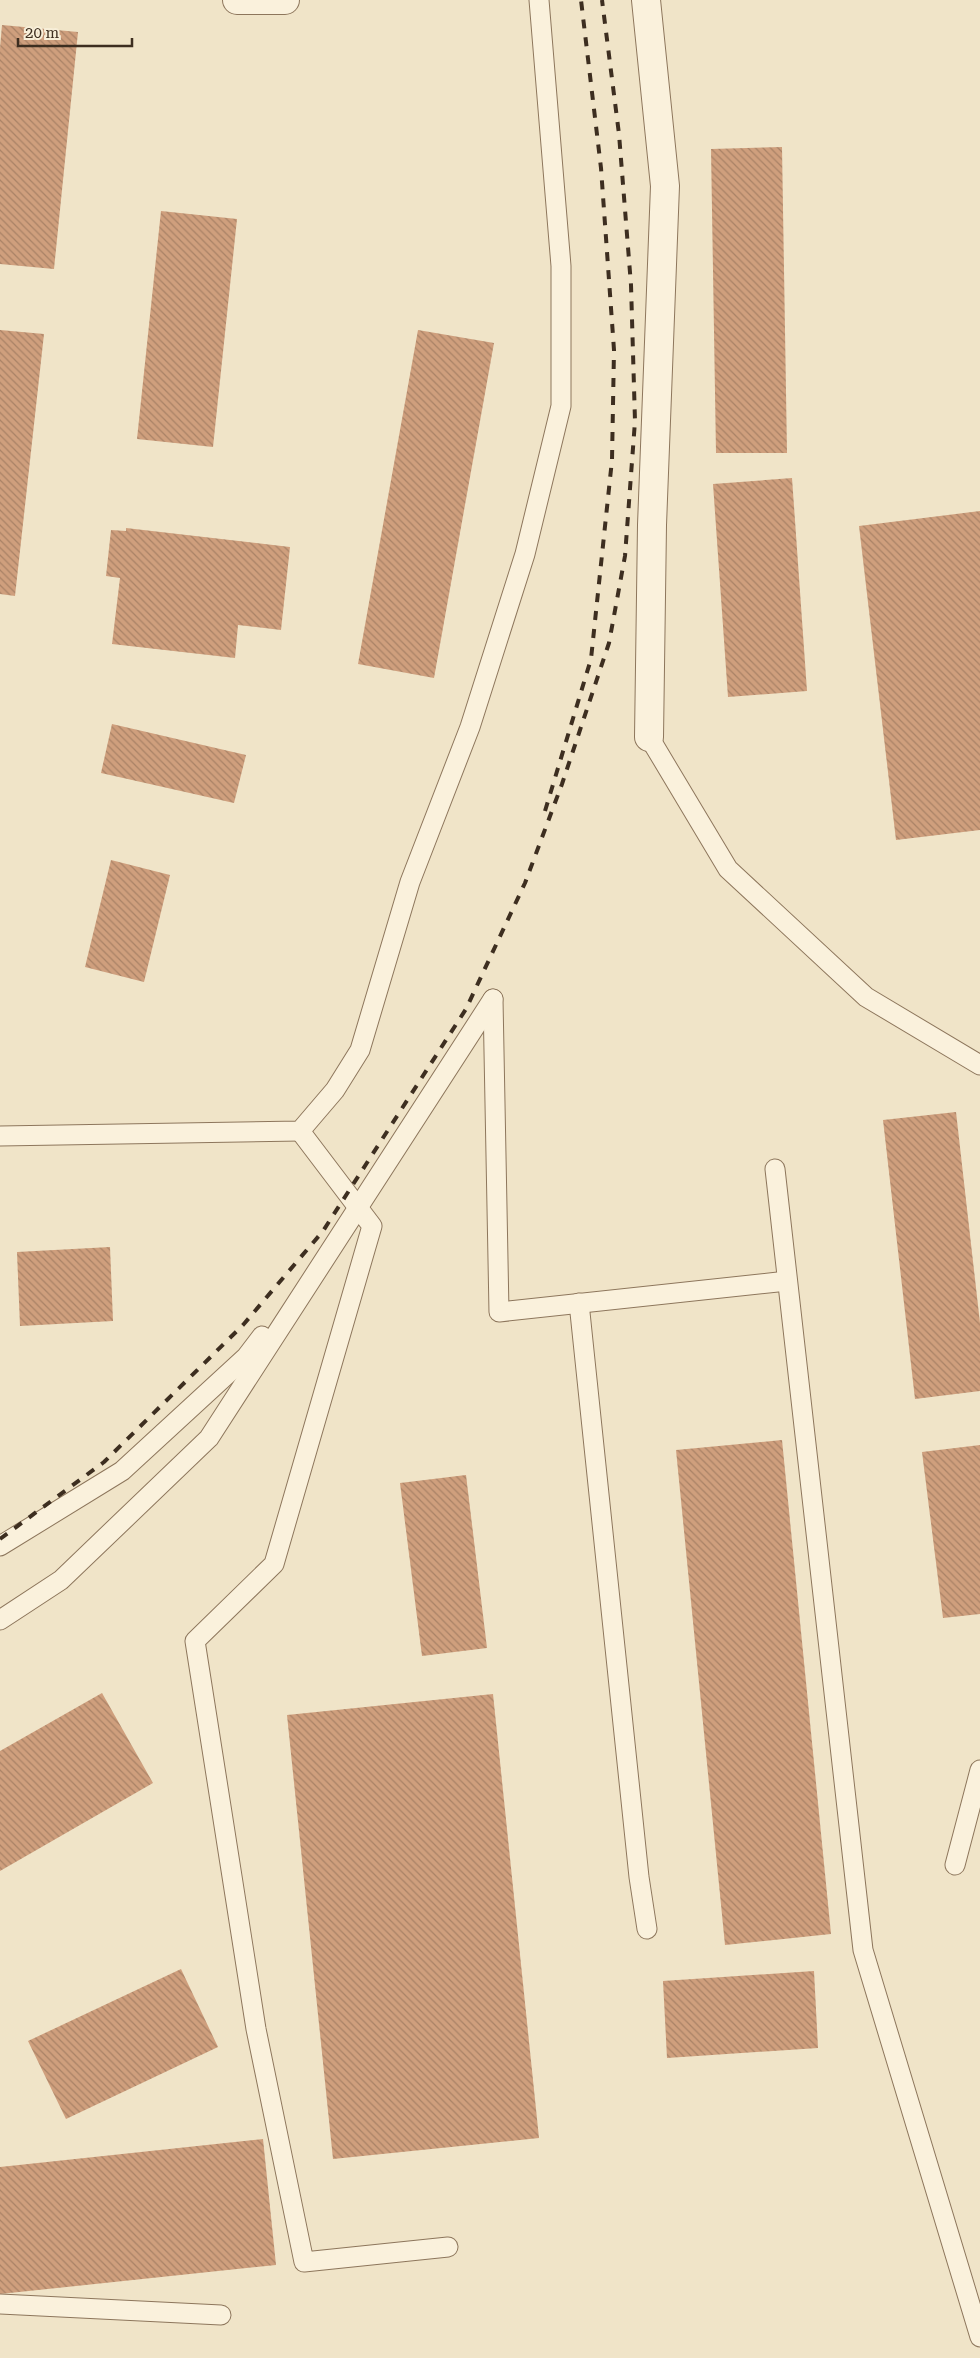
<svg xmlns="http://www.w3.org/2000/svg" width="980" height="2358" font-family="'Roboto Serif',serif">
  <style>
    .building { fill: url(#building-back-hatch) }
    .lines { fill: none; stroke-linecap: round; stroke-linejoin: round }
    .service-casing { stroke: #8d765c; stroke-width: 21 }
    .minor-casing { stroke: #8d765c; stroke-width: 30 }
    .service { stroke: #faf1dc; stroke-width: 19 }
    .minor { stroke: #faf1dc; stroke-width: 28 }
    .rail { stroke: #3d2e20; stroke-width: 4; stroke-dasharray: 9 9; stroke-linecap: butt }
  </style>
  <defs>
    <pattern id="building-back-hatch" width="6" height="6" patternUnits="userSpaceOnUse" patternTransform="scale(1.25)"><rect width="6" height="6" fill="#cf9f7d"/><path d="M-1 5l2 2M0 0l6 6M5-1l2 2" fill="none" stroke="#a98266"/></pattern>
  </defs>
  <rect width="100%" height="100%" fill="#f0e4c8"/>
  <g class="building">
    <polygon points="2,25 78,32 54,269 0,264 0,48"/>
    <polygon points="782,147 787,453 716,453 711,149"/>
    <polygon points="161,211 237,219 213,447 137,439"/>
    <polygon points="0,330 44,334 15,596 0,594"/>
    <polygon points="418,330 494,343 434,678 358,664"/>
    <polygon points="792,478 807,691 728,697 713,484"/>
    <polygon points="980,511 980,830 896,840 859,526"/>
    <polygon points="126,528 290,547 281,630 238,625 235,658 112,644 120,578 106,576 111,530 126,531"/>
    <polygon points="112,724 246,755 234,803 101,773"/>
    <polygon points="111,860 170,875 144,982 85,967"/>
    <polygon points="956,1112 980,1323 980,1391 915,1399 883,1120"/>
    <polygon points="110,1247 113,1321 20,1326 17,1252"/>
    <polygon points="782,1440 831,1934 725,1945 676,1450"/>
    <polygon points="980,1445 980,1614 943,1618 922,1452"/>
    <polygon points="466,1475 487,1648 422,1656 400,1483"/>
    <polygon points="102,1693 153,1783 0,1871 0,1751"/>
    <polygon points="493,1694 539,2138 333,2159 287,1715"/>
    <polygon points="181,1969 218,2047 66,2119 28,2041"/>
    <polygon points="814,1971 818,2048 667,2058 663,1981"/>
    <polygon points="263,2139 276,2265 0,2294 0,2167"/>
  </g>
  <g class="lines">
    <g class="service-casing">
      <g id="service">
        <polyline points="649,737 728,869 866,997 980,1065"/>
        <polyline points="493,999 499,1312 787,1281"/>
        <polyline points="300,1131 372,1226 274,1564 195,1641 256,2029 304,2262 448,2247"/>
        <polyline points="0,1136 300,1131 335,1090 360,1050 410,882 470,727 525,554 561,406 561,266 539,0"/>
        <polyline points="775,1169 863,1950 980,2337"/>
        <polyline points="579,1303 639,1877 647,1929"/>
        <polyline points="0,1546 122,1471 246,1357 262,1336"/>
        <polyline points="0,1620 61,1580 209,1438 493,999"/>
        <polyline points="955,1865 980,1770"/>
        <polyline points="0,2304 221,2315"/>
      </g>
    </g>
    <g class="minor-casing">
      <g id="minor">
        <polyline points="237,0 285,0"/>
        <polyline points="646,0 665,186 652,525 649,737"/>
      </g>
    </g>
    <use href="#service" class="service"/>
    <use href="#minor" class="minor"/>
    <g class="rail">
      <polyline points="545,811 591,659 612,460 614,350 601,168 581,0"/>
      <polyline points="0,1539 104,1462 243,1325 323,1231 466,1009 525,883 562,784 609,643 625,556 635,421 631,285 619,134 602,0"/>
    </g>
  </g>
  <path d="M18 38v8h114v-8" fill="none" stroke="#3d2e20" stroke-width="2.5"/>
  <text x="25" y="38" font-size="15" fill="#3d2e20" stroke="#f7eed8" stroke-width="4" paint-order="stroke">20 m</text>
</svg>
